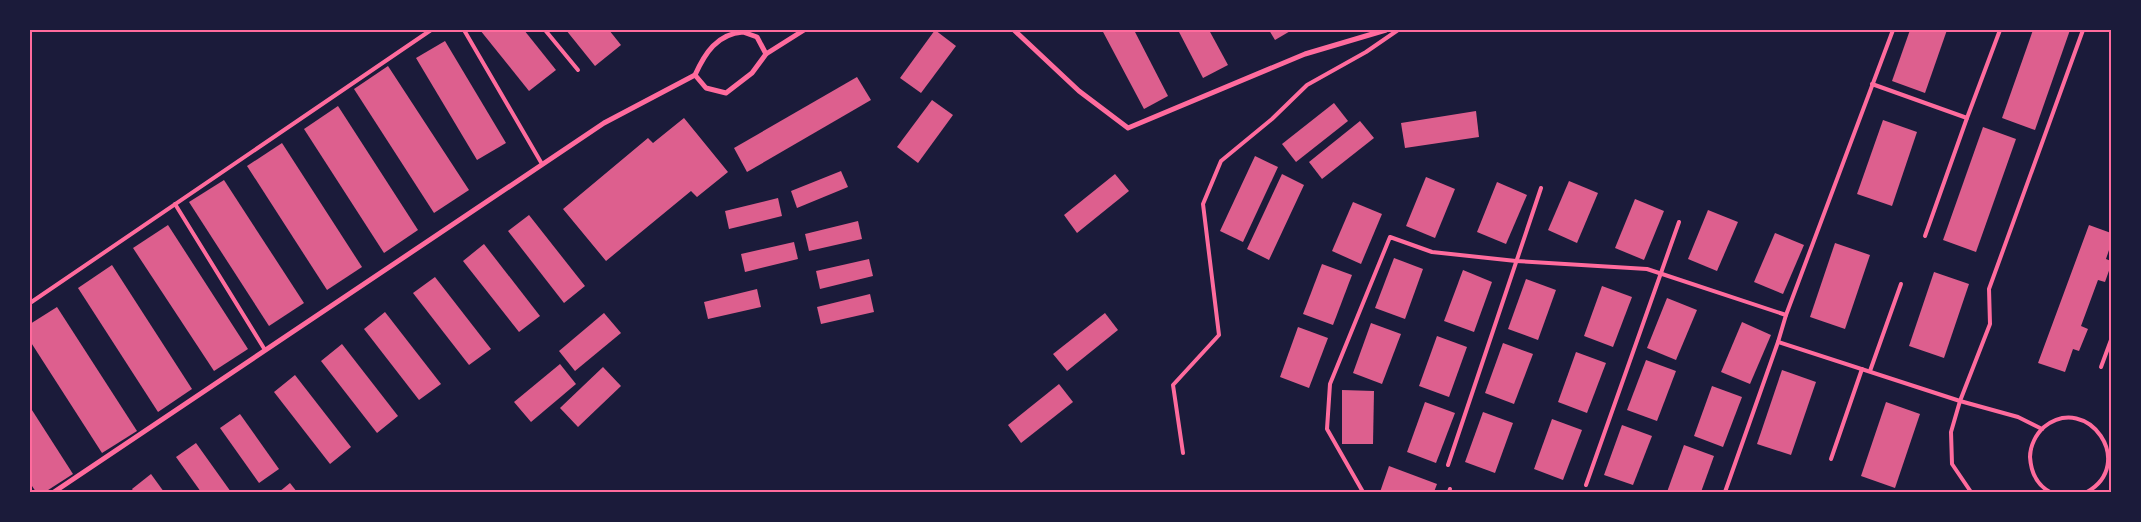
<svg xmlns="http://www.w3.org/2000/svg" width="2141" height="522" font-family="'IBM Plex Sans',sans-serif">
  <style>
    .building { fill: #dd5f8e }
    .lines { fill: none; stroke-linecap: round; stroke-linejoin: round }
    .service { stroke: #ff6b9d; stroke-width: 4 }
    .minor { stroke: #ff6b9d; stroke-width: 5 }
    .neatline { fill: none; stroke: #ff6b9d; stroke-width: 2 }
  </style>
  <rect width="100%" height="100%" fill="#1b1b3a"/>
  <g class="building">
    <polygon points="480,30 524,30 556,70 529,91"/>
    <polygon points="566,30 609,30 621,45 595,66"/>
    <polygon points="935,30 956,46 921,93 900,78"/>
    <polygon points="1102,30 1134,30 1168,96 1144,109"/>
    <polygon points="1178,30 1209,30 1228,65 1203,78"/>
    <polygon points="1269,30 1292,30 1275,40"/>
    <polygon points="1910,30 1947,30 1925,93 1892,81"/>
    <polygon points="2033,30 2070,30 2035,130 2002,118"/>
    <polygon points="445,41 506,143 477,160 416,58"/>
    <polygon points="388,66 469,190 434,213 354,89"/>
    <polygon points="857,77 871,100 747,172 734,148"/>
    <polygon points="932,100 953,115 918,163 897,147"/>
    <polygon points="1334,103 1348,121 1296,162 1282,144"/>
    <polygon points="338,106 418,230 384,253 304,129"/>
    <polygon points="1476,111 1479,137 1405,148 1401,123"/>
    <polygon points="684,118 728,172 697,197 691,191 606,261 563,209 648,138 653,143"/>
    <polygon points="1883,120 1917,132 1892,206 1857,194"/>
    <polygon points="1360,121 1374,138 1322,179 1309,162"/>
    <polygon points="1983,127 2016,139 1976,252 1943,240"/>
    <polygon points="282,143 362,267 327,290 247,166"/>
    <polygon points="1255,156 1278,167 1243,242 1220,231"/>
    <polygon points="841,171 848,187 797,208 791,191"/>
    <polygon points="1115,174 1129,191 1077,233 1064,215"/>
    <polygon points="1282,174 1304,185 1269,260 1247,249"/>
    <polygon points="1426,177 1455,189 1435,238 1406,226"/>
    <polygon points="224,180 304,303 269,326 189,202"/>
    <polygon points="1569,181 1598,193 1577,243 1548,230"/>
    <polygon points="1497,182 1527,195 1506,244 1477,232"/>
    <polygon points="778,198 782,216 729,229 725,211"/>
    <polygon points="1635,199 1664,211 1644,260 1615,248"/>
    <polygon points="1353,202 1382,214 1361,264 1332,251"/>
    <polygon points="1708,210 1738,222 1717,271 1688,259"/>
    <polygon points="529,215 585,286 564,303 508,231"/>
    <polygon points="858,221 862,239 809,251 805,234"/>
    <polygon points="168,225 248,349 214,371 133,248"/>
    <polygon points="2089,225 2111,233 2111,244 2106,259 2111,261 2111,265 2105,282 2098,280 2081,326 2088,329 2079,351 2073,349 2065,372 2038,363"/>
    <polygon points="1775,233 1804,245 1783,294 1754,282"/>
    <polygon points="794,242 798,259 745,272 741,254"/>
    <polygon points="1835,243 1870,255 1845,329 1810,317"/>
    <polygon points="484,244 540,316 519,332 463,261"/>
    <polygon points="1394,258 1423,269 1405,319 1375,308"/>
    <polygon points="869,259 873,276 820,289 816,271"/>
    <polygon points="1322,264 1352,275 1333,325 1303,314"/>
    <polygon points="112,265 192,389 158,412 78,288"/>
    <polygon points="1463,270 1492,282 1474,332 1444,321"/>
    <polygon points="1934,272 1969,284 1944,358 1909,346"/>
    <polygon points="435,277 491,349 469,365 413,293"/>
    <polygon points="1526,279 1556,290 1538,340 1508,329"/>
    <polygon points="1602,286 1632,297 1613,347 1584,336"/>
    <polygon points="757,289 761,307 708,319 704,302"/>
    <polygon points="870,294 874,312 821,324 817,307"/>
    <polygon points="1667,298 1697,310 1676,360 1647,348"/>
    <polygon points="57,307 137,431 102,453 30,341 30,324"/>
    <polygon points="385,312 441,384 419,400 364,329"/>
    <polygon points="604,313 621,333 575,371 559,351"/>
    <polygon points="1105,313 1118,330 1067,371 1053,354"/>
    <polygon points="1742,322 1771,335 1750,384 1721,372"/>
    <polygon points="1371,323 1401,334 1382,384 1353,373"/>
    <polygon points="1298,327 1328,338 1309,388 1280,377"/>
    <polygon points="1437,336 1467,347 1449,397 1419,386"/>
    <polygon points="1503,343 1533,354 1514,404 1485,393"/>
    <polygon points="342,344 398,416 377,433 321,361"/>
    <polygon points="1576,352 1606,363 1587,413 1558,402"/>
    <polygon points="1646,360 1676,371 1657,421 1627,410"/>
    <polygon points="560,364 576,384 531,422 514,402"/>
    <polygon points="603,367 621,386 578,427 560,408"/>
    <polygon points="1782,370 1816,382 1791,455 1757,444"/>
    <polygon points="295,375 351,447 330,464 274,392"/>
    <polygon points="1059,384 1073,402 1021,443 1008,425"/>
    <polygon points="1712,386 1742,397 1723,447 1694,436"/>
    <polygon points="1342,390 1374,391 1373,444 1342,444"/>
    <polygon points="1425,402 1455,413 1436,463 1407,452"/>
    <polygon points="1886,402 1920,414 1895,488 1861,476"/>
    <polygon points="30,407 73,474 45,492 36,492 30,483"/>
    <polygon points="1483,412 1513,423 1495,473 1465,462"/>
    <polygon points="240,414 279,469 259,483 220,428"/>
    <polygon points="1552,419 1582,430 1563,480 1534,469"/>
    <polygon points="1622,425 1652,436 1633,485 1604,475"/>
    <polygon points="196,443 231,492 201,492 176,457"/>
    <polygon points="1684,445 1714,456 1701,492 1667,492"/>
    <polygon points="1389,466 1437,484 1434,492 1380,492"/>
    <polygon points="151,474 164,492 134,492 132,489"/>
    <polygon points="290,483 297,492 279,492"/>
  </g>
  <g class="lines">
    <g class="service">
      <polyline points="464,30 542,164"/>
      <polyline points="545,30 578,70"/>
      <polyline points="1872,84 1967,118 2000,30"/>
      <polyline points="175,204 265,350"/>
      <polyline points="1925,236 1967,118"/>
      <polyline points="30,303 431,30"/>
      <polyline points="1786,315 1893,30"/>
      <polyline points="1778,342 1960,401 1951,432 1952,464 1971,492"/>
      <polyline points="2101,367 2111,340"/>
      <polyline points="1870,371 1901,284"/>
      <polyline points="2042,429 2018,417 1960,401 1990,324 1989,289 2083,30"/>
      <polyline points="1183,453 1173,385 1219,335 1203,204 1221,161 1272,119 1307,85 1366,52 1398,30"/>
      <polyline points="1831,459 1862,369"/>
      <polyline points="1448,465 1541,188"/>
      <polyline points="1586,485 1679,222"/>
      <polyline points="1363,492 1327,429 1330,384 1390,237 1432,252 1516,261 1647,269 1786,315 1778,342 1725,492"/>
      <polyline points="1449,492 1450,489"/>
      <path d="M2050 492C2037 485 2031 472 2030 457 2030 446 2036 434 2044 427 2088 392 2137 464 2087 492"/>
    </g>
    <g class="minor">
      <polyline points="1014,30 1079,91 1128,128 1305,54 1386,30"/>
      <path d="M743 32 757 37 766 54 752 73 726 93 706 88 695 75C705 53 717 34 743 32Z"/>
      <polyline points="766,54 804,30"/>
      <polyline points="54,492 604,123 695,75"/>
    </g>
  </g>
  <rect width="2141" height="522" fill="none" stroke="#1b1b3a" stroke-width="62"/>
  <rect x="31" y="31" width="2079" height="460" class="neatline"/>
</svg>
